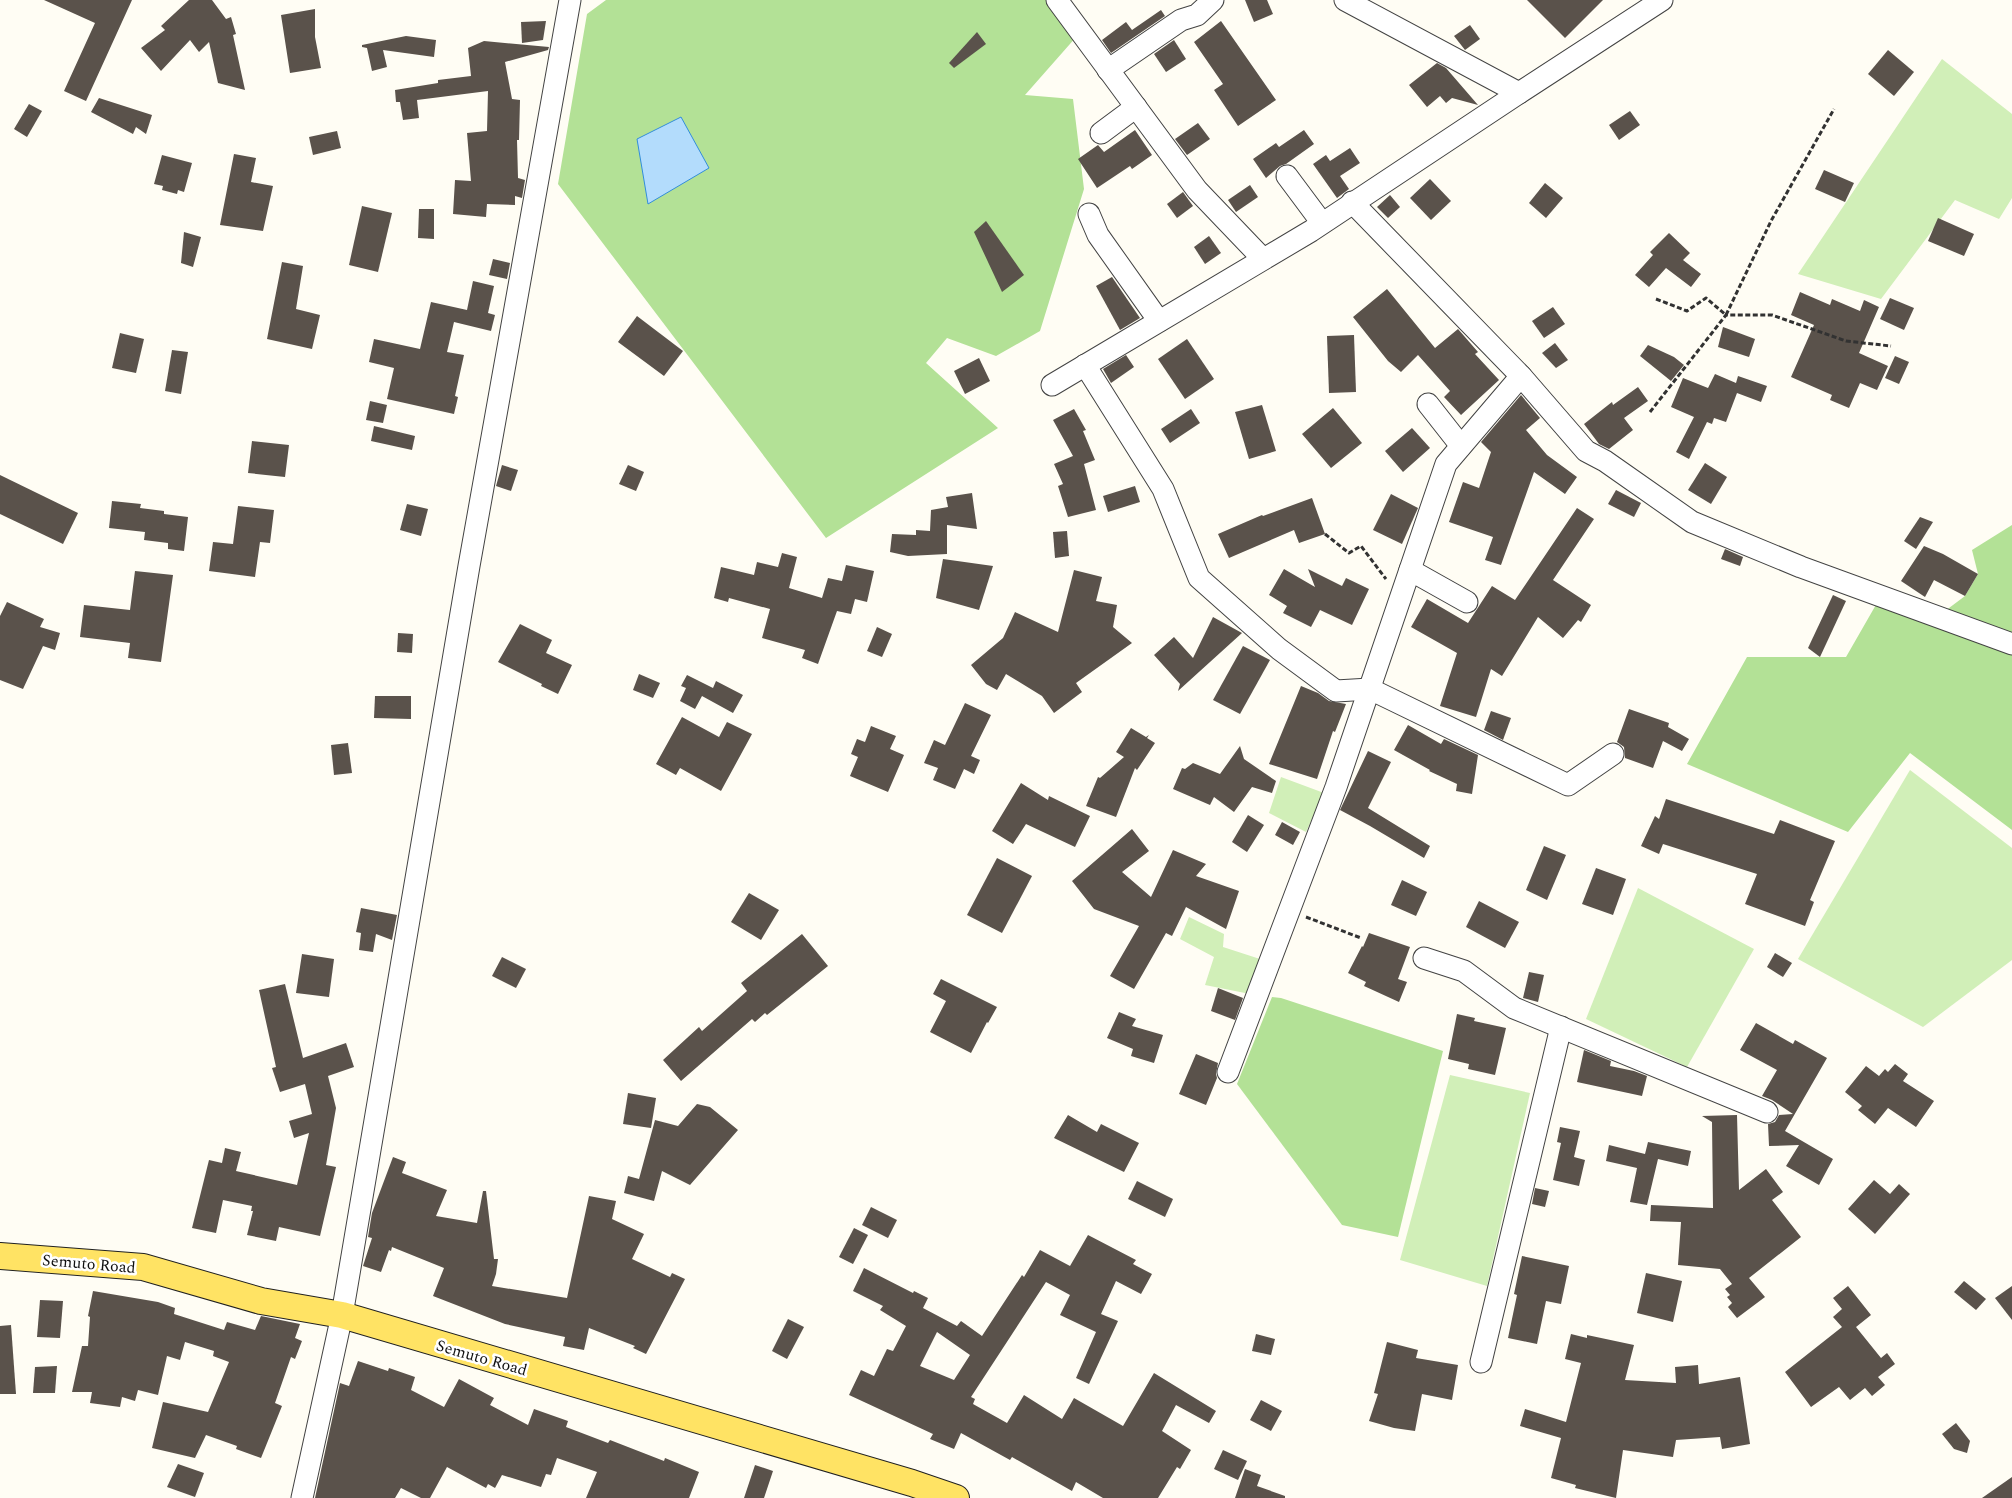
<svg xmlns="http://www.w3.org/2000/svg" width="2012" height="1498" font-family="Spectral,serif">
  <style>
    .green { fill: #d1efb8 }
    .forest { fill: #b3e196 }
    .water { fill: #b3dcfc; stroke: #328ddb }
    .building { fill: #5a524b; fill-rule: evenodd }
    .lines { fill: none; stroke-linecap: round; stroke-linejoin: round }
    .minor-casing { stroke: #434343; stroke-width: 23 }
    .major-casing { stroke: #212121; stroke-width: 28 }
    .path { stroke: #323232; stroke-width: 3; stroke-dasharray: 5 2.5; stroke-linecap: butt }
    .minor { stroke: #fff; stroke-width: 21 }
    .major { stroke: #ffe364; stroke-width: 26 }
    .labels { text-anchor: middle; stroke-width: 5; stroke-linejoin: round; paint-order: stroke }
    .street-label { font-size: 16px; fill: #101010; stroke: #fff }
  </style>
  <rect width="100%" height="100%" fill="#fffdf4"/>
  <g class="green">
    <polygon points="1942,59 2012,114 2012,198 1999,219 1955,200 1881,299 1798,274"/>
    <polygon points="1910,770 2012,848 2012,960 1923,1027 1798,959"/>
    <polygon points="1281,777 1324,793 1306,832 1269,813"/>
    <polygon points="1638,888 1754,949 1687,1067 1586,1019"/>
    <polygon points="1189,917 1224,934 1223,947 1260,959 1250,994 1205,985 1214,957 1180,939"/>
    <polygon points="1450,1075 1530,1093 1487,1286 1400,1260"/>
  </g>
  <g class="forest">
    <polygon points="606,0 1048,0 1077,36 1025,95 1073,99 1084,189 1040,331 996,356 947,338 926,363 998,428 826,538 558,184 587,14"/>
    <polygon points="2012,525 2012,636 1945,611 1965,596 1978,574 1972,550"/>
    <polygon points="1877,603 2012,651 2012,830 1910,753 1848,832 1687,764 1747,657 1846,657"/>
    <polygon points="1272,997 1281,998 1443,1051 1398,1237 1342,1225 1237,1084"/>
  </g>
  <polygon class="water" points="681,117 709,168 648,204 637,139"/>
  <g class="building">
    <polygon points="44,0 132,0 86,101 64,91 95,23"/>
    <polygon points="189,0 212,0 226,19 231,17 236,34 233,35 245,90 218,83 209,42 199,52 190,40 161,71 141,48 165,30 161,26"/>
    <polygon points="1245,0 1267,0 1273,14 1254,22"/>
    <polygon points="1527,0 1603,0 1565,38"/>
    <polygon points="315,9 315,37 321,68 290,73 281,15"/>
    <polygon points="1161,10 1165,16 1111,53 1102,40 1126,22 1132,30"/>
    <polygon points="546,21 543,40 522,43 521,22"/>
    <polygon points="1221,21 1276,100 1238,126 1214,90 1223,84 1194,42"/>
    <polygon points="1470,25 1480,39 1465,50 1454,36"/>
    <polygon points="977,32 986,44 954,68 949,63"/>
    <polygon points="406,36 436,40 434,57 383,50 387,67 372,71 367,48 362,47 362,45"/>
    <polygon points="1174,40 1186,59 1166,72 1154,54"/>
    <polygon points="484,41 549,47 548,50 505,62 512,99 520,100 519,140 517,140 518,178 525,180 522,198 515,196 515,205 487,204 486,217 453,214 455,180 471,181 467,133 487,131 488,91 417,100 419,118 403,120 400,102 396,102 395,90 438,83 438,80 471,76 468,48"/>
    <polygon points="1888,50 1914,72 1894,96 1868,74"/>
    <polygon points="1437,63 1446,68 1478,105 1452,98 1446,103 1440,96 1427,107 1409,85"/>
    <polygon points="99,98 152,115 146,134 136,127 133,134 91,112"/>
    <polygon points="29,104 42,111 27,137 14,129"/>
    <polygon points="1630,111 1640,125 1619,140 1609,125"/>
    <polygon points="1198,123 1210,139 1187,155 1175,139"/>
    <polygon points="1135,130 1152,155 1132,169 1130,166 1097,188 1078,159 1098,145 1104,152"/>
    <polygon points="1304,130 1314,144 1286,164 1280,166 1266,178 1253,159 1276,143 1279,147"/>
    <polygon points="337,131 341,148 313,155 309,137"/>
    <polygon points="1350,148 1360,163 1340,176 1349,189 1337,198 1313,164 1326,155 1330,161"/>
    <polygon points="234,154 256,158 251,182 273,186 263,231 220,225"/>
    <polygon points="162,155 192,163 184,192 178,190 177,194 162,190 163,186 154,184"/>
    <polygon points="1824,170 1854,183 1845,202 1815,189"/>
    <polygon points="1430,179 1451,201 1431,220 1410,198"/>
    <polygon points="1545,183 1563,198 1546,218 1529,203"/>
    <polygon points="1250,185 1258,197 1236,212 1228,200"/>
    <polygon points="1183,192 1193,206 1177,218 1167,204"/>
    <polygon points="1390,195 1400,207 1388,218 1377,207"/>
    <polygon points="362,206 392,213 378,272 349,265"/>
    <polygon points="419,209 434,209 434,239 418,238"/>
    <polygon points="1938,218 1974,234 1964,256 1928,241"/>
    <polygon points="986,221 1024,275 1002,292 974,232"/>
    <polygon points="184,232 201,237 193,267 181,263"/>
    <polygon points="1669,233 1690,253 1683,260 1701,274 1691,287 1666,268 1649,287 1635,275 1653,255 1650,252"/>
    <polygon points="1209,236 1221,253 1205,264 1194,247"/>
    <polygon points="493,259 510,263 507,279 489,275"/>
    <polygon points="282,262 303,266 296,309 320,315 312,349 267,339"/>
    <polygon points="1112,277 1140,318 1120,330 1096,286"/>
    <polygon points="473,281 494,286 488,313 495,315 491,331 454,322 447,352 464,355 455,396 458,397 454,414 387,399 394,368 369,362 374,339 420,349 431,302 467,310"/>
    <polygon points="1387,289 1435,348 1458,329 1478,352 1475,354 1499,380 1461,415 1444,397 1450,391 1418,355 1401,372 1388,361 1353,317"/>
    <polygon points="1800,292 1830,305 1832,299 1860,311 1864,300 1879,307 1859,353 1888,366 1877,390 1860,383 1849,408 1830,400 1832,395 1791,377 1814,325 1791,315"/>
    <polygon points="1890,298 1914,308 1904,330 1880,319"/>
    <polygon points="1553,307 1565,324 1544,338 1532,321"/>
    <polygon points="637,316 683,351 664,376 618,342"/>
    <polygon points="1723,327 1755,339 1749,357 1718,347"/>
    <polygon points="120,333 144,339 136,373 112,368"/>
    <polygon points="1354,335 1356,392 1329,393 1327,336"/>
    <polygon points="1187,339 1214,379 1185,399 1158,359"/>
    <polygon points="1555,343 1568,360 1556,368 1542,353"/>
    <polygon points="1648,345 1674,357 1684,365 1671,381 1640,356"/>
    <polygon points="172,350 188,352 181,394 165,391"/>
    <polygon points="1126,355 1134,367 1111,383 1103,369"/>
    <polygon points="1895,356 1909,362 1899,384 1885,378"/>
    <polygon points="979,358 990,381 965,394 954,371"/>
    <polygon points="1715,374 1736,383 1738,376 1767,386 1761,402 1737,393 1726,422 1714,418 1712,424 1707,422 1689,459 1676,452 1694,417 1671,407 1683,378 1708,388"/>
    <polygon points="1638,387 1648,401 1624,418 1633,430 1609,449 1599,444 1584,424 1612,402 1613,405"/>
    <polygon points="1521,395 1540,418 1526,430 1547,455 1577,477 1565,494 1534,472 1501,565 1485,560 1493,537 1449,522 1463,482 1479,488 1491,452 1481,442"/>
    <polygon points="370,401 387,405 383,423 366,420"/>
    <polygon points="1262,405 1276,451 1249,459 1235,412"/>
    <polygon points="1333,408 1362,443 1331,468 1302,434"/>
    <polygon points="1074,409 1086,430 1083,431 1095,460 1084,464 1096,510 1068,517 1058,486 1063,484 1054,464 1073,456 1053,420"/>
    <polygon points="1191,409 1200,423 1170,443 1161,429"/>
    <polygon points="374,426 415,436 412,450 371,441"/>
    <polygon points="1412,428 1430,448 1403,472 1385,451"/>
    <polygon points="252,441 289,445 285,477 248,473"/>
    <polygon points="1705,463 1727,477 1711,504 1688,490"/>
    <polygon points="502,465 518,470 511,491 496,486"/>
    <polygon points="628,465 644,472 636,491 619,484"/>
    <polygon points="0,475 78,513 63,544 0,514"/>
    <polygon points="1135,486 1140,502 1108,512 1103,496"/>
    <polygon points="1616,490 1641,503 1634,517 1608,504"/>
    <polygon points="972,493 977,529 947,525 947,554 908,556 890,552 892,534 916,535 916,530 930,531 931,510 948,507 946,497"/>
    <polygon points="1391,494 1418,508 1402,544 1373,530"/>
    <polygon points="1312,498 1325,534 1299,543 1294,530 1229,558 1218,534 1262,515 1263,516"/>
    <polygon points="112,501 141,504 140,508 164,511 164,514 188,517 184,551 168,549 168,543 144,540 145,532 109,528"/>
    <polygon points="407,504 428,509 421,536 400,530"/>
    <polygon points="238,506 274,510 270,543 260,542 255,577 209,571 213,542 233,544"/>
    <polygon points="1577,508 1594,519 1553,580 1591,605 1581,622 1578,620 1563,638 1538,617 1502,676 1491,669 1476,717 1440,706 1457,653 1411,627 1427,599 1468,623 1492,586 1515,600"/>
    <polygon points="1920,517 1933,522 1916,549 1904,541"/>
    <polygon points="1067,531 1069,556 1055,558 1053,532"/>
    <polygon points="1924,546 1943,554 1978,574 1965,596 1934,580 1925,597 1901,581"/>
    <polygon points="1725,549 1743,557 1740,566 1721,559"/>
    <polygon points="782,553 797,557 789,588 822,598 828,578 842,581 846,565 874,571 867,602 855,599 851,614 837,611 818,664 802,658 805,650 762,638 770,609 729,598 728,602 714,598 721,567 754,575 757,562 778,567"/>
    <polygon points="943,559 993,566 979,610 936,598"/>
    <polygon points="1284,569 1315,587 1308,569 1342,586 1346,578 1369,589 1352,625 1320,610 1311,627 1283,613 1287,606 1269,595"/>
    <polygon points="1074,570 1102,577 1096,601 1117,605 1113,627 1132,643 1076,683 1082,692 1054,713 1042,696 1006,674 997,690 986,684 971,665 1003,638 1015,612 1058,632"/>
    <polygon points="135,571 173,575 161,662 128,658 130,643 80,637 84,605 130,610"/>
    <polygon points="1833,595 1846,601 1820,657 1808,648"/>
    <polygon points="7,602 44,619 40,627 60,633 55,650 43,646 23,689 0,680 0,616"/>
    <polygon points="1213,617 1242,633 1178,691 1180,684 1154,655 1174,637 1193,658"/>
    <polygon points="520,624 552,640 546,653 572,665 558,694 541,686 542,684 498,662"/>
    <polygon points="877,627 892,634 882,657 867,651"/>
    <polygon points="398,633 413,634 412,653 397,652"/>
    <polygon points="1243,646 1270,660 1240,714 1213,700"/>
    <polygon points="639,674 660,683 653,698 633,690"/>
    <polygon points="687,675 713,688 716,681 743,695 733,713 702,696 695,709 680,701 686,688 681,686"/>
    <polygon points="1301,686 1318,693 1329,701 1346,704 1335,732 1333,731 1317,779 1269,764"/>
    <polygon points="375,696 411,696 411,719 374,718"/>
    <polygon points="965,703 991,715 971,756 980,760 974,774 964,769 955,789 933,780 938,768 924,763 934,740 945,745"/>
    <polygon points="1629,709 1669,723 1668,727 1689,739 1682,751 1663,741 1653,768 1625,758 1624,747 1617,742"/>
    <polygon points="1491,711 1511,718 1503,740 1484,730"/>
    <polygon points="682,717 719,737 727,722 752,734 721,791 680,768 676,775 656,764"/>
    <polygon points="1408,725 1441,744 1444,739 1478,755 1472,794 1456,791 1457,784 1429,771 1430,770 1394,750"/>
    <polygon points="871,726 896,736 890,749 904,755 888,792 850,776 858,757 851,754 857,739 865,742"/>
    <polygon points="1131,728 1146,737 1149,735 1147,738 1155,743 1137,770 1135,768 1116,817 1086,806 1098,777 1100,778 1124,757 1116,752"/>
    <polygon points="348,743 352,773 334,775 331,745"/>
    <polygon points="1240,746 1244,759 1276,781 1272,793 1252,787 1234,812 1214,797 1210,805 1173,789 1182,768 1185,769 1193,763 1220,774"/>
    <polygon points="1368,751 1391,762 1368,808 1430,846 1424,858 1370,826 1340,810"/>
    <polygon points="1021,783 1048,800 1049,796 1090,816 1075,847 1026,824 1013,844 992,831"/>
    <polygon points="1666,799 1774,834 1780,820 1835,841 1810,900 1814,902 1805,926 1745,904 1757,874 1663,844 1659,854 1641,846 1655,816 1659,819"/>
    <polygon points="1248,815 1264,825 1247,852 1232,842"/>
    <polygon points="1282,822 1300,832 1293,845 1275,835"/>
    <polygon points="1132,829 1149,851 1122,872 1151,897 1173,850 1206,864 1196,876 1239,891 1226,929 1186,907 1172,936 1166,933 1134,989 1110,976 1139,926 1094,909 1072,881"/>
    <polygon points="1544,846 1566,855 1547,900 1526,890"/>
    <polygon points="997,858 1032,876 1002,933 967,915"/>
    <polygon points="1596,868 1626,879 1613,915 1582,904"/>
    <polygon points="1402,880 1427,892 1416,916 1391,905"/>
    <polygon points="749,893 779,910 761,940 731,922"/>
    <polygon points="1479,901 1519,922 1505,948 1466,927"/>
    <polygon points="361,908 397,915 392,940 376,934 373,952 359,950 361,933 356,932"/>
    <polygon points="1369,933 1410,947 1398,979 1407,982 1399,1002 1364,986 1366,982 1348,973 1362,946 1363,947"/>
    <polygon points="802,934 828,966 767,1015 765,1013 755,1022 752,1019 681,1081 663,1060 699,1027 702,1031 747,991 741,983"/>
    <polygon points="1775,953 1792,963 1783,977 1767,967"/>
    <polygon points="302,954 334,959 329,997 296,993"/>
    <polygon points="502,957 526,969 516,988 492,976"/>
    <polygon points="1529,972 1544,975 1538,1002 1523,998"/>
    <polygon points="941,979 997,1007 988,1023 987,1022 971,1053 930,1032 946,1001 933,994"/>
    <polygon points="285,984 303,1058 346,1043 354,1067 328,1076 336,1108 326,1165 336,1167 320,1236 279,1227 276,1241 247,1235 253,1211 251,1211 252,1206 223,1200 216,1233 192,1228 209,1160 222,1163 225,1148 241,1152 236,1171 297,1185 309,1133 294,1138 289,1121 312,1114 305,1084 280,1092 272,1068 276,1067 259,990"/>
    <polygon points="1218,988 1243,998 1235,1020 1211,1011"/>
    <polygon points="1119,1012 1136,1019 1132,1026 1163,1035 1154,1063 1131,1056 1133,1049 1107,1038"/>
    <polygon points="1457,1014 1475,1018 1474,1021 1506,1028 1495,1075 1468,1069 1469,1064 1448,1059"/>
    <polygon points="1756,1023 1793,1044 1795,1040 1827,1058 1785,1131 1833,1159 1819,1185 1786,1166 1799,1145 1769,1146 1768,1124 1775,1122 1779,1115 1793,1114 1772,1100 1762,1096 1777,1070 1740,1050"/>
    <polygon points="1584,1050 1611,1061 1610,1066 1634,1071 1647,1076 1642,1096 1577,1082"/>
    <polygon points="1196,1054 1218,1063 1216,1074 1217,1078 1206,1105 1179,1094"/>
    <polygon points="1895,1064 1908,1074 1903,1081 1934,1101 1916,1127 1888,1108 1875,1124 1858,1110 1862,1106 1845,1092 1866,1066 1879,1076 1885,1069 1888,1072"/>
    <polygon points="628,1093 656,1098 651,1128 623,1124"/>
    <polygon points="697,1104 710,1107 738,1130 690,1185 662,1171 654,1201 624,1193 628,1176 639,1179 655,1120 678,1126"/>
    <polygon points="1068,1115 1097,1132 1101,1124 1139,1143 1124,1172 1054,1138"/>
    <polygon points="1737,1115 1739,1190 1766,1169 1783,1192 1772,1200 1801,1237 1749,1278 1765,1297 1737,1318 1728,1307 1732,1303 1727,1297 1730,1295 1725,1289 1732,1284 1720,1269 1678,1265 1681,1222 1650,1221 1651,1205 1713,1208 1712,1122 1702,1116"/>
    <polygon points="1560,1127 1580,1131 1574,1157 1585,1160 1579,1186 1553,1180 1561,1143 1557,1142"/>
    <polygon points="1648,1142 1691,1151 1688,1166 1658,1159 1647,1205 1630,1202 1637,1168 1606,1161 1609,1145 1645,1154"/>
    <polygon points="393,1157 406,1162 402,1173 447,1190 436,1216 477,1223 483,1191 486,1191 494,1259 498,1259 496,1274 492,1286 567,1298 589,1196 616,1201 612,1219 644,1234 632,1259 670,1277 672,1273 685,1279 646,1354 633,1348 635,1346 589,1328 584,1350 563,1346 565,1337 505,1324 433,1296 444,1268 392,1247 391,1251 389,1250 381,1272 363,1266 372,1238 368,1237 372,1213"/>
    <polygon points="1874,1180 1890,1194 1899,1184 1910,1194 1875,1234 1848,1209"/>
    <polygon points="1137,1181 1173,1199 1165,1217 1128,1199"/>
    <polygon points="1535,1188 1549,1191 1545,1207 1532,1204"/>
    <polygon points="871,1207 897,1220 888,1238 862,1225"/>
    <polygon points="854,1228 868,1235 853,1264 839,1257"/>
    <path d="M1088 1235 1136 1260 1133 1264 1152 1274 1141 1294 1116 1281 1101 1314 1118 1321 1089 1384 1076 1378 1096 1332 1060 1315 1070 1295 1046 1282 971 1397 975 1399 973 1404 1007 1423 1024 1395 1062 1419 1074 1398 1123 1426 1154 1373 1216 1411 1209 1423 1176 1405 1162 1431 1191 1450 1180 1469 1177 1467 1158 1498H1103L1076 1482 1072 1491 1012 1457 1010 1460 961 1433 954 1449 930 1439 933 1434 849 1395 861 1370 874 1376 887 1349 893 1351 906 1326 880 1310 883 1306 853 1291 864 1268 913 1293 914 1291 928 1298 923 1308 957 1326 961 1321 982 1336 1022 1275 1024 1277 1040 1250 1070 1266ZM937 1332 970 1355 954 1380 920 1366Z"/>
    <polygon points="1522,1256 1569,1266 1561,1304 1546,1301 1537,1344 1508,1338 1517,1295 1514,1294"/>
    <polygon points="1646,1273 1682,1281 1673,1322 1637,1313"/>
    <polygon points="1964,1281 1986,1299 1976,1310 1954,1292"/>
    <polygon points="1848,1286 1871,1315 1856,1327 1881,1358 1887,1353 1895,1364 1878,1377 1885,1385 1872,1396 1865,1388 1850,1400 1839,1387 1811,1407 1785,1372 1842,1327 1833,1317 1842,1309 1833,1298"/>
    <polygon points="2012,1286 2012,1320 1995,1298"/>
    <polygon points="93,1291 158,1302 175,1308 174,1314 224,1330 227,1322 255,1330 261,1316 300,1324 295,1338 302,1341 295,1359 291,1357 275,1403 282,1406 261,1458 236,1449 237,1446 206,1435 195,1458 152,1448 163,1402 208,1412 229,1362 213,1356 214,1351 185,1342 180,1360 167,1356 158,1395 138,1390 135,1401 122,1397 120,1407 90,1403 92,1392 72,1392 82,1346 88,1346 90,1317 88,1316"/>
    <polygon points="40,1300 63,1301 60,1338 37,1337"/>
    <polygon points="788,1319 804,1327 787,1359 772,1351"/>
    <polygon points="11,1325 16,1394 0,1394 0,1326"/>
    <polygon points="1256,1334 1275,1339 1271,1355 1252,1351"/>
    <polygon points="1571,1334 1587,1338 1587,1335 1634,1345 1625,1380 1676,1383 1675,1367 1698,1365 1699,1384 1740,1377 1750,1444 1722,1449 1720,1437 1676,1440 1673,1457 1623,1450 1616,1498 1575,1488 1576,1485 1551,1478 1561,1438 1520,1426 1525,1409 1566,1422 1581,1363 1565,1359"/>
    <polygon points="1387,1342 1418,1350 1416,1358 1458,1365 1452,1400 1422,1394 1415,1431 1394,1428 1369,1421 1378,1394 1374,1393"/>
    <polygon points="358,1361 388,1371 389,1368 415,1377 411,1390 444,1407 459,1379 494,1398 490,1405 528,1425 534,1409 568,1421 566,1427 608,1443 610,1440 664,1461 665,1458 699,1472 689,1498 586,1498 597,1472 557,1458 551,1475 546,1474 541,1487 502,1475 495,1488 488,1484 486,1488 447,1467 430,1498 421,1498 401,1488 395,1498 315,1498 340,1383 349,1386"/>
    <polygon points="57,1366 55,1393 33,1393 35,1367"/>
    <polygon points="1261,1400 1282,1411 1271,1431 1250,1420"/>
    <polygon points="1956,1423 1970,1441 1967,1453 1954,1449 1942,1434"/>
    <polygon points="1223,1450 1247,1461 1238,1480 1214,1469"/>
    <polygon points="178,1464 204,1473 195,1497 167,1487"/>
    <polygon points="755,1465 773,1471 764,1498 744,1498"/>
    <polygon points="1245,1469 1261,1475 1257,1486 1285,1496 1285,1498 1235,1498"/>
    <polygon points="2012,1477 2012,1498 1982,1498"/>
  </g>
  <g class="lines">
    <g class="minor-casing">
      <g id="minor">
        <polyline points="1057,0 1197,190 1263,259"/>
        <polyline points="1345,0 1519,93 1662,0"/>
        <polyline points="1108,70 1181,20 1197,15 1213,0"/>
        <polyline points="1101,133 1136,107"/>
        <polyline points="1287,176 1322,223"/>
        <polyline points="1352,202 1521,376 1586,451 1605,461 1692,522 1801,567 2012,644"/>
        <polyline points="1089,214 1098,235 1159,321"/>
        <polyline points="1085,365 1163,489 1199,578 1279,649 1336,691 1370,689 1568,785 1613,754"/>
        <polyline points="1052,385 1311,231 1519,93"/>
        <polyline points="1428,404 1461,446"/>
        <polyline points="1410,570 1467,602"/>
        <polyline points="1424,958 1464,971 1514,1008 1767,1112"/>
        <polyline points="1228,1072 1336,787 1446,464 1521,376"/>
        <polyline points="1481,1362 1561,1027"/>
        <polyline points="302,1498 342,1315 469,566 570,0"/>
      </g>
    </g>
    <g class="major-casing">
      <polyline id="major" points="0,1256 143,1267 261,1301 342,1315 912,1483 956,1498"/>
    </g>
    <g class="path">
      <polyline points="1656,299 1687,311 1706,298 1726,315 1771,221 1834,109"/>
      <polyline points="1650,412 1726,315 1772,315 1846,341 1891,346"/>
      <polyline points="1325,534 1349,553 1361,546 1386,579"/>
      <polyline points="1306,917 1361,938"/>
    </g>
    <use href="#minor" class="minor"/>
    <use href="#major" class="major"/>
  </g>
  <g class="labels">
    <g class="street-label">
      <text transform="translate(89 1263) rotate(5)" y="6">Semuto Road</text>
      <text transform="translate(482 1357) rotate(16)" y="6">Semuto Road</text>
    </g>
  </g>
</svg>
